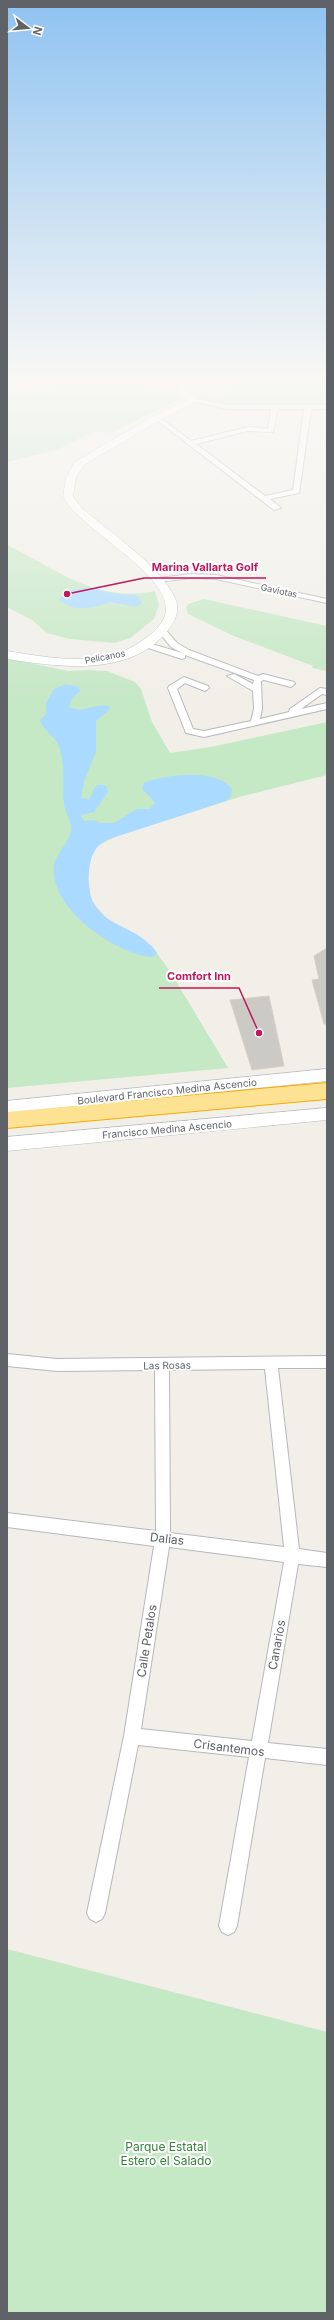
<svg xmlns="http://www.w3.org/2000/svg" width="334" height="2320" font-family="Inter,sans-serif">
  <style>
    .green { fill: #c5e8c5 }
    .water { fill: #aadaff }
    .building { fill: #cccac5; stroke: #d6d1c6 }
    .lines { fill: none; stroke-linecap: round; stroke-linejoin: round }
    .street-casing { stroke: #b5b8bc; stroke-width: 2 }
    .secondary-casing { stroke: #b6babf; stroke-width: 1 }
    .highway-casing { stroke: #f9ab00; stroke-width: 2 }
    .street { fill: #fff; fill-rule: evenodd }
    .secondary { fill: #fff; fill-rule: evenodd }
    .highway { fill: #fde293; fill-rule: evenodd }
    .labels { text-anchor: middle; stroke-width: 4; stroke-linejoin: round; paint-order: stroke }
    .far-street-label { font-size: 9px; fill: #5f6368; stroke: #fff }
    .street-label { font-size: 10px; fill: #5f6368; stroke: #fff }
    .near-street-label { font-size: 12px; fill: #5f6368; stroke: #fff }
    .near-park-label { font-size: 12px; fill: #348238; stroke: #fff }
    .leader { fill: none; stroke: #c2185b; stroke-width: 1.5 }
    .callout-dot { fill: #c2185b; stroke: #fff; stroke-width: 1.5 }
    .callout-label { font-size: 11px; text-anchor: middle; font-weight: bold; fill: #c2185b; stroke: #fff; stroke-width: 4; stroke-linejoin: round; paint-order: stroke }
  </style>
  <rect width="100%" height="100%" fill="#f1efe8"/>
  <g class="green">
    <polygon points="239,378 327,378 327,405 226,404 203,400 191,394 222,397"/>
    <polygon points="84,383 148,388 147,391 173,390 180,399 112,433 95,431 56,450 7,462 7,394"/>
    <path d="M7 545C59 570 94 603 155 591L159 605 154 619 130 638 114 643 70 639 47 633 32 620 7 607Z"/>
    <polygon points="204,599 327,626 327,671 312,668 313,666 234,636 188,614 186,608 188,604"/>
    <polygon points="7,658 68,671 87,670 107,671 135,682 141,689 152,722 170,753 211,747 327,722 327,775 239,797 117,836 97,846 90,856 88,879 91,900 107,919 152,946 171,973 228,1068 7,1088"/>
    <polygon points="7,1949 327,2032 327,2313 7,2313"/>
  </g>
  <g class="water">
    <path d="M88 587 117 594 135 595 139 597 142 603 135 607 111 602C94 608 74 613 59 600L65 592Z"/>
    <path d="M66 684 79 687 80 691 71 700 69 707C84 714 94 703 109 706L110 709 96 721V752L84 781 81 798 89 799C95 791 92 782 106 786L108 792 94 812 82 815 81 817 84 821 94 820 101 823H114L137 809H150L155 802 142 789 144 783C166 774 217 768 232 789L231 796 226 801 106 840C94 848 91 855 89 870 84 932 133 917 157 953L153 957C116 955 49 908 54 866 56 852 74 838 71 825 69 818 65 811 64 804 62 785 66 762 58 744 53 735 43 730 40 720L46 714V703L54 689Z"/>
  </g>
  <g class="building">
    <polygon points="327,948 327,1024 324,1024 312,980 319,979 314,956"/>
    <polygon points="269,996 284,1066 252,1070 230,1000"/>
  </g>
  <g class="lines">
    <g class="street-casing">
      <g id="street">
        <path d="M193 398 227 405H327V409H311L299 493 270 499 281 508 274 510 154 418 159 417 191 441 248 427 268 429 271 409H227L191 401V399ZM278 409H304L293 490 265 496 196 444 248 431 273 432Z"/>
        <polygon points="191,574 216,575 327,599 327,603 216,579 191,578 159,582 155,580 159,578"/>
        <polygon points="159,629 165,629 177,643 189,650 258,676 263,674 294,682 295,684 291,687 264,680 261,681 262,709 260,719 289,712 290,709 320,688 327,689 327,695 322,694 301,709 327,703 327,709 204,737 186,733 168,688 169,686 184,677 208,686 209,688 205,691 185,683 177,689 193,729 204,731 251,721 254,709 253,691 227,676 234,674 253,684 254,680 185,655 185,658 182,659 142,646 142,642 145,642 182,653 171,647 158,631"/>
        <path d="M7 1354 57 1359 327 1356V1368H278L299 1549 327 1553V1567L298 1564 268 1743 327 1749V1765L265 1758 237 1926 234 1932 228 1935 222 1932 219 1926 249 1757 138 1745 105 1913 102 1919 96 1922 90 1919 87 1913 124 1736 154 1546 7 1527V1513L156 1531 155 1370 57 1371 7 1366ZM265 1369 284 1547 170 1533 169 1370ZM169 1547 284 1562 252 1741 141 1729Z"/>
      </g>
    </g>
    <g class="secondary-casing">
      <g id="secondary">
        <path d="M176 378H186L188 390 196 398V402L160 420 84 465 76 477 73 497 82 508C109 532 160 565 175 598 180 609 176 620 169 629 132 678 59 667 7 659V651C51 658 105 669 143 640 153 633 165 623 166 610 167 572 81 530 63 497L66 477 76 461 154 416 187 400 177 388Z"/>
        <polygon points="327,1069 327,1081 7,1113 7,1101"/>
        <polygon points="327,1108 327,1120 7,1151 7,1137"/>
      </g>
    </g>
    <g class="highway-casing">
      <polygon id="highway" points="327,1083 327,1099 7,1128 7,1112"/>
    </g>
    <use href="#street" class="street"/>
    <use href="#secondary" class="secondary"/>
    <use href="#highway" class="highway"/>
  </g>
  <linearGradient id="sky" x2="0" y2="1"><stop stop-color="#8fc3f1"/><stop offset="0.54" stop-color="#f9f8f5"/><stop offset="1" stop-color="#f9f8f5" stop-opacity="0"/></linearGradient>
  <rect width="334" height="703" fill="url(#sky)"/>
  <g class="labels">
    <g class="far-street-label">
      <text transform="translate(279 591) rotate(12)" y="3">Gaviotas</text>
      <text transform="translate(105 657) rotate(-11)" y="3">Pelicanos</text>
    </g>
    <g class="street-label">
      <text transform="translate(167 1091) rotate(-6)" y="4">Boulevard Francisco Medina Ascencio</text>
      <text transform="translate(167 1129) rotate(-5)" y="4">Francisco Medina Ascencio</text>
      <text transform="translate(167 1365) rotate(-1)" y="4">Las Rosas</text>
    </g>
    <g class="near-street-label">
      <text transform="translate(167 1539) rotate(7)" y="4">Dalias</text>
      <text transform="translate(147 1641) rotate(-81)" y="4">Calle Petalos</text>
      <text transform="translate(277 1645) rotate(-80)" y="4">Canarios</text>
      <text transform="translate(229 1748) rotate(7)" y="4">Crisantemos</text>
    </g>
    <g class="near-park-label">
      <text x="166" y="2151">Parque Estatal<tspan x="166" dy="14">Estero el Salado</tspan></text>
    </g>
  </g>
  <path class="leader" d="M67 594L144 578H266M259 1033L239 988H159"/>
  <g class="callout-dot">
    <circle cx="67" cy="594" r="4"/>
    <circle cx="259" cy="1033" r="4"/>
  </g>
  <g class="callout-label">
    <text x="205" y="571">Marina Vallarta Golf</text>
    <text x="199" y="980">Comfort Inn</text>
  </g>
  <rect width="334" height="2320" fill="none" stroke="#5f6368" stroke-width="16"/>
  <g transform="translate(28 28) rotate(106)" stroke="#ffffff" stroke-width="3" paint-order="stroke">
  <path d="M0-3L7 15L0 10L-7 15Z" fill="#5f6368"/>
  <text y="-6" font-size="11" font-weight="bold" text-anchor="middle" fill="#5f6368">N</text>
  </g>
</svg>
